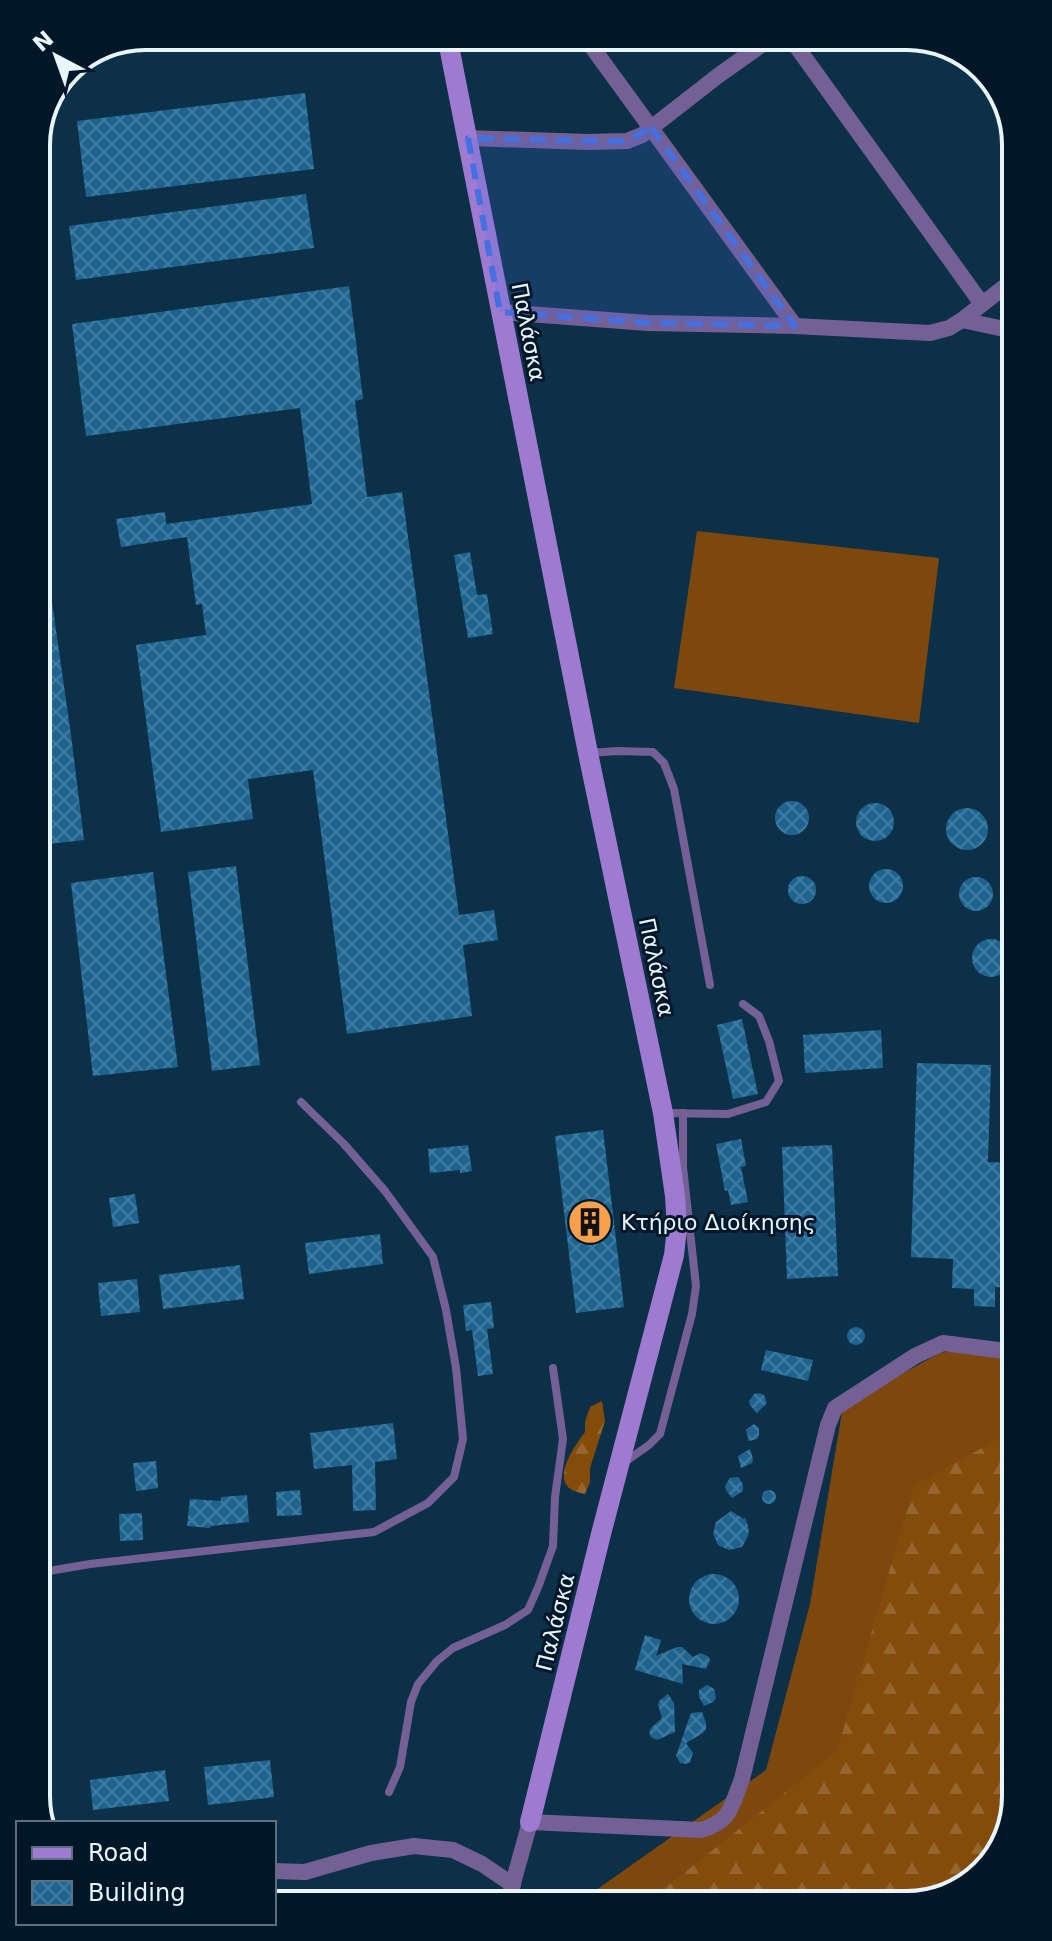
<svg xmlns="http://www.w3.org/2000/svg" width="1052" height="1941" font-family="'DejaVu Sans',sans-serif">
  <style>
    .grass { fill: #7d480e }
    .forest { fill: url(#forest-firs) }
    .building { fill: url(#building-cross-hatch) }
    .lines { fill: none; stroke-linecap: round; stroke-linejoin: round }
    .lane { stroke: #756096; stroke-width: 8 }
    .street { stroke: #756096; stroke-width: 16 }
    .secondary { stroke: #9e7bd1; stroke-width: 20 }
    .marked { fill: #466fe0; fill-opacity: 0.2; stroke: #466fe0; stroke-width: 6; stroke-dasharray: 16 10; stroke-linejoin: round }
    .labels { text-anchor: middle; stroke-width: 6; stroke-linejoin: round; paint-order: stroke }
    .street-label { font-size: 22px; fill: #e8f5ff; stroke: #001729 }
    .poi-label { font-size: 22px; fill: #e8f5ff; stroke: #001729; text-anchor: start }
    .rim { fill: none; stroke: #e8f5ff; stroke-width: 4 }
  </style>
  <defs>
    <pattern id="forest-firs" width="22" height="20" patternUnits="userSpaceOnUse" patternTransform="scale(2)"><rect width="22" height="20" fill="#844c0b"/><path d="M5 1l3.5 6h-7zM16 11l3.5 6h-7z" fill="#956630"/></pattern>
    <pattern id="building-cross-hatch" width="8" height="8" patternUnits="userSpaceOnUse" patternTransform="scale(2)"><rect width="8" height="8" fill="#1f6490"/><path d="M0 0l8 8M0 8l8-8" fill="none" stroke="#407ba1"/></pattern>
  </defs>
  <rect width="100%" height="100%" fill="#0c3047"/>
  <g class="grass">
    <polygon points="697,531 939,558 919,723 674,688"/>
    <polygon points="1014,1341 1016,1796 997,1857 949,1897 582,1900 766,1770 810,1604 843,1406 940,1353"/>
  </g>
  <g class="forest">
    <path d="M602 1401 605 1421 590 1468V1482L585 1494C581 1493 576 1492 572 1490 551 1478 576 1444 585 1432V1422L590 1407Z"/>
    <polygon points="1014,1430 1016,1796 997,1857 949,1897 650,1900 837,1751 914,1486"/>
  </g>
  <g class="building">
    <polygon points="305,93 314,169 86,197 77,121"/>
    <polygon points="306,194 314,248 76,280 69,226"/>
    <polygon points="349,286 363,399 355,401 367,497 402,492 459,915 494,910 498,940 463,945 472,1016 347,1034 313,770 248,779 253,819 161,832 136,645 206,635 202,604 196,605 187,537 121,547 116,519 165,512 166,524 312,504 300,408 86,436 72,324"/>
    <polygon points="470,552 477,595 487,594 493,634 468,638 454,555"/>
    <polygon points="46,560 71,735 84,840 40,845 38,561"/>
    <circle cx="792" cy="818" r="17"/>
    <circle cx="875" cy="822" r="19"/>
    <circle cx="967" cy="829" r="21"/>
    <polygon points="236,866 260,1065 212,1071 188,872"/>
    <circle cx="886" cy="886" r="17"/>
    <polygon points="153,872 178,1067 93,1076 71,883"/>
    <circle cx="802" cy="890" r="14"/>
    <circle cx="976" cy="894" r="17"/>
    <circle cx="991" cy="958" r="19"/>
    <polygon points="742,1019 758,1094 733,1099 717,1025"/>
    <polygon points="881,1030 883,1068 805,1073 803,1035"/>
    <polygon points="917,1063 991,1065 988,1162 1013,1163 1013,1288 995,1287 995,1307 974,1306 974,1289 952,1288 953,1259 911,1257"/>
    <polygon points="603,1130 624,1307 576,1313 555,1136"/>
    <polygon points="741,1139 746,1166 741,1167 748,1202 731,1205 728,1190 725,1191 716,1144"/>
    <polygon points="468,1145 472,1171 460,1173 460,1170 430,1173 428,1149"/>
    <polygon points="832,1145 838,1276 787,1279 782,1147"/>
    <polygon points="135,1194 139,1223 113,1227 109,1198"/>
    <polygon points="380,1234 383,1264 309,1274 305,1243"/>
    <polygon points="240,1265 244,1299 163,1309 159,1275"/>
    <polygon points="137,1279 140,1312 101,1316 98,1283"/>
    <polygon points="491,1302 494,1328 487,1329 493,1374 478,1376 472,1330 466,1331 463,1305"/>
    <circle cx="856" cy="1336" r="9"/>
    <polygon points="766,1350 813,1360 808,1381 761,1370"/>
    <polygon points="759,1393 764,1395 767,1403 757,1413 750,1405 749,1401 754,1394"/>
    <polygon points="393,1423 397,1459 375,1462 376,1510 353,1511 352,1465 314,1469 310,1433"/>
    <polygon points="754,1424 759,1428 759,1436 757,1439 749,1441 746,1430"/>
    <polygon points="750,1449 753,1459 752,1463 741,1468 738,1456"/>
    <polygon points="156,1461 158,1488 136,1491 133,1463"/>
    <polygon points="738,1477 743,1484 743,1491 732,1498 726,1490 725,1486 730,1478"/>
    <circle cx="769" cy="1497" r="7"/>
    <polygon points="300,1490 302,1515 277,1516 276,1492"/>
    <polygon points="247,1495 249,1522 211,1526 210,1528 187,1526 190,1499 221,1501 221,1497"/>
    <polygon points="731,1511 744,1519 745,1517 749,1529 748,1536 742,1547 729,1550 718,1545 713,1534 716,1522"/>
    <polygon points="142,1513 143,1540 120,1541 119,1514"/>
    <circle cx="714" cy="1599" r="25"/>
    <polygon points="645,1635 661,1640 656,1656 677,1647 682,1647 693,1657 701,1653 709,1657 710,1661 706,1668 707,1669 682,1664 683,1684 635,1670"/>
    <polygon points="707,1685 714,1689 716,1698 713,1702 704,1706 699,1697 699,1690"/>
    <polygon points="668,1694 674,1703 675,1732 657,1740 651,1737 649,1732 651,1728 662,1718 658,1705 659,1701"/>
    <polygon points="702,1712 706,1723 706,1729 703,1733 686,1743 693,1753 690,1762 687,1764 680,1763 676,1756 691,1713"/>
    <polygon points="270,1760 274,1797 208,1805 204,1767"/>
    <polygon points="165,1770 169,1801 93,1810 90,1780"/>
  </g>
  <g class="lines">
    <g class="lane">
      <polyline points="589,753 617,751 653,752 664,763 674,789 710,985"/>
      <polyline points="664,1113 728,1114 766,1102 779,1081 769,1041 759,1016 743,1004"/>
      <polyline points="625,1462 649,1445 660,1434 692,1314 696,1286 683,1167 683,1113"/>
      <polyline points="43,1572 90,1564 374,1532 428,1503 454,1477 463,1439 456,1368 446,1310 433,1257 385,1191 344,1144 301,1102"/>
      <polyline points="389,1792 400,1767 411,1702 418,1684 437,1661 453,1648 505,1625 528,1610 539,1585 553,1546 555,1497 563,1439 553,1368"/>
    </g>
    <g class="street">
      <polyline points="584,36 795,326"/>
      <polyline points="789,36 982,304"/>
      <polyline points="468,138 588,142 627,141 642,135 719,75 774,36"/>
      <polyline points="500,312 648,323 795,326 930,333 949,328 962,320 1008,284"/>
      <polyline points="962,320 1009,330"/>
      <polyline points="274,1871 305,1872 371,1853 414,1846 453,1850 482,1864 513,1885"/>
      <path d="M508 1901 530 1822 701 1830C732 1821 731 1806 742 1779L828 1425 835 1408 915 1356 943 1343 1014 1352"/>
    </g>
    <polyline class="secondary" points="447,36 588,753 663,1113 675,1196 677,1228 674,1255 601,1534 530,1822"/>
  </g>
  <path class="marked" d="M651 127 795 326 648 323 500 312 468 138 627 141Z"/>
  <defs>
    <g id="building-disc" transform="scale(2.3)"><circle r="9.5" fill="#f8a04b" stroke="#001729"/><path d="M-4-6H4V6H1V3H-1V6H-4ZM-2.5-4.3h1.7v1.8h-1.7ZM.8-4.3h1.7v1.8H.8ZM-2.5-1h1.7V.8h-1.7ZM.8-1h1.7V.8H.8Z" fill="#111"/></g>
  </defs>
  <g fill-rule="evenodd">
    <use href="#building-disc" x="590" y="1222"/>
  </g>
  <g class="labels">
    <g class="street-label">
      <text transform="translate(529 332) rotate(79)" y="8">Παλάσκα</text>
      <text transform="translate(657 967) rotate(78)" y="8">Παλάσκα</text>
      <text transform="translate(555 1622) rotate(-76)" y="8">Παλάσκα</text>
    </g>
    <g class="poi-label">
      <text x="621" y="1230">Κτήριο Διοίκησης</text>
    </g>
  </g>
  <path d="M0 0H1052V1941H0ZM145 50H907A95 95 0 0 1 1002 145V1796A95 95 0 0 1 907 1891H145A95 95 0 0 1 50 1796V145A95 95 0 0 1 145 50Z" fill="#001729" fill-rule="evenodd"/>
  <path class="rim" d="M145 50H907A95 95 0 0 1 1002 145V1796A95 95 0 0 1 907 1891H145A95 95 0 0 1 50 1796V145A95 95 0 0 1 145 50Z"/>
  <rect x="16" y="1821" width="260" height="104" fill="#001729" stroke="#5d707f" stroke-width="2"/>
  <rect x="32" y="1847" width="40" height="12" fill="#9e7bd1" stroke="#5d707f" stroke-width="2"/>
  <text x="88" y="1861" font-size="24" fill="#e8f5ff">Road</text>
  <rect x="32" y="1881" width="40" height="24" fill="url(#building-cross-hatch)" stroke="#5d707f" stroke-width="2"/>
  <text x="88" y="1901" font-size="24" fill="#e8f5ff">Building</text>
  <g transform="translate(56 56) rotate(319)" stroke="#001729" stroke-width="6" paint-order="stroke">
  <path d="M0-6L14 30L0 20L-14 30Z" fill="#e8f5ff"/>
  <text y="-12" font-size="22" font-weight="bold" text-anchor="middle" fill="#e8f5ff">N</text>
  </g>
</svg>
